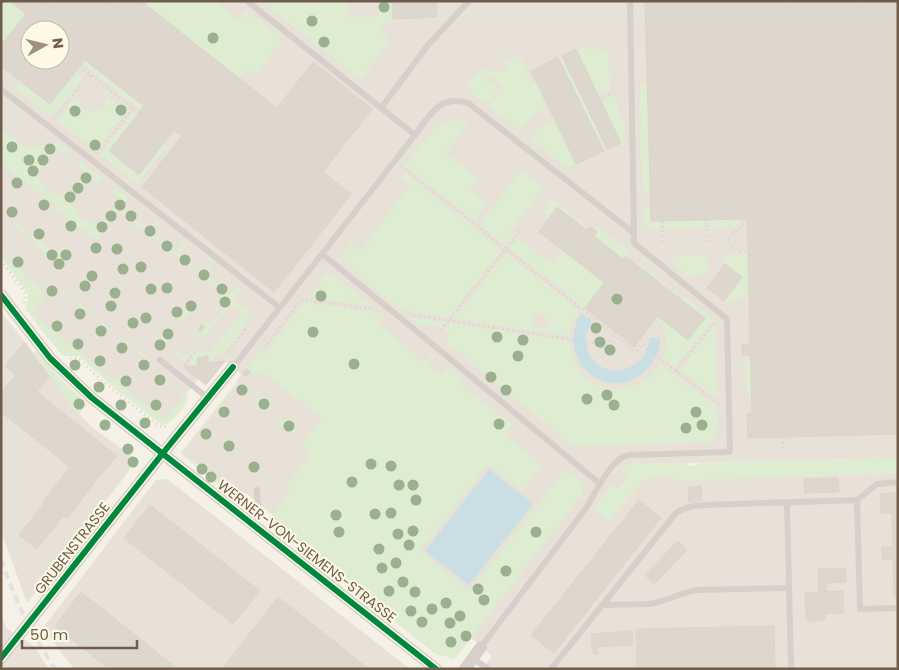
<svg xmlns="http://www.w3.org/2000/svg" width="899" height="670" font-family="Poppins,sans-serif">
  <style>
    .industrial { fill: #e7e1d8; fill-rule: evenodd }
    .green { fill: #deecd2; fill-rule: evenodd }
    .water { fill: #cadfe4 }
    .building { fill: #ded7cd; stroke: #ddd5ca; fill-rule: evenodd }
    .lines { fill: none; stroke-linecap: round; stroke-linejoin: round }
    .path { stroke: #d6d0c9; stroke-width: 2.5; stroke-dasharray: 1 4; stroke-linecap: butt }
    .lane { stroke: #d7d0ca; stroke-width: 6 }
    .street { stroke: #d7d0ca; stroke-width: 12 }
    .rail { stroke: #e4e1e3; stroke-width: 4; stroke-dasharray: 8 5; stroke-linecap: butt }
    .cycleway-casing { stroke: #fef8e7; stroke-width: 9 }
    .cycleway { stroke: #00873e; stroke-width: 6 }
    .tree { fill: #9ab08e }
    .labels { text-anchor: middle; stroke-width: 4; stroke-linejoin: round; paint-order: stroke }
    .street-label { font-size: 14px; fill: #705c4a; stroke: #fef8e7 }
  </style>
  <rect width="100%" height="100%" fill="#f5f1e7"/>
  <g class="industrial">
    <path d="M1 1H898V458L642 464 638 461 635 462 622 469 631 475 619 490 611 485 595 509 609 521 642 481 651 477 675 476 676 480 898 473V669H482L492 656 470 637 273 515 246 493 241 499 182 452 237 384 236 383 241 374 225 361 206 385 198 379 165 421 31 315 30 294 1 254ZM30 30H60V60H30Z"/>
    <polygon points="1,312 34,353 73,407 90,426 136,459 125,476 27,603 1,531"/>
    <polygon points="167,479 410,669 74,669 43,628 156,480"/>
    <polygon points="1,615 6,628 33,645 49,669 1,669"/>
  </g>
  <g class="green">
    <polygon points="1,1 10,1 26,14 1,45"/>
    <polygon points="150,1 215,1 238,20 246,10 280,36 281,42 255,76 247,70 240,79 147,6"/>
    <polygon points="260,1 332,1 348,3 350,17 378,16 378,1 407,1 392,2 393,19 379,30 388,37 389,42 362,80"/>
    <polygon points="583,48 598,49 609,52 610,90 597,94 576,49"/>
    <path d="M520 56 532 82 535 80 548 106 536 114 519 129 488 106 504 86 489 74 486 79 499 89 487 104C481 100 465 91 469 83 469 82 474 77 474 77 479 72 482 70 489 68L494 73 508 67 506 61Z"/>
    <polygon points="562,56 607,149 604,151 558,57"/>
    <polygon points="85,60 144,106 141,110 82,64"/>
    <polygon points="76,72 80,75 81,80 52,117 17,90 17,87 21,82 50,104"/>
    <polygon points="647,82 650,192 645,192 642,187 640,90 642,85"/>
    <path d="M106 91 109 94 107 98 117 105 119 102 128 109 96 151 57 121 73 99H76C78 103 80 107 84 109 90 114 102 112 106 104 107 100 106 95 106 91Z"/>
    <polygon points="617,96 619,119 624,119 626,141 621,143 602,103 605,101 605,99"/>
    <polygon points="133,113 166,147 137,184 100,155"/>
    <polygon points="554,118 576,164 570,167 565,167 529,138 539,129"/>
    <polygon points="454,120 464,121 469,124 446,153 479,179 470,190 488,204 475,221 405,166 437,125"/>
    <polygon points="1,128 25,147 61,144 70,151 66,156 57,149 35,176 44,184 47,193 55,193 65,200 86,173 77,165 81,161 103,178 99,183 91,177 69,203 78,211 80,220 88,220 99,227 120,200 111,192 115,187 129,198 122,208 149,230 156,220 159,223 152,232 175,251 183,242 187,245 179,254 203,273 210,264 214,267 207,276 229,294 237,285 240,287 240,290 233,299 247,311 250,319 222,355 219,353 213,359 209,360 208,356 197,358 198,365 190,366 190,361 197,352 203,351 205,349 210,352 242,312 231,304 185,362 174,353 176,351 186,358 202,337 194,330 197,326 199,328 198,330 200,332 205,327 200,322 202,320 210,326 224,309 217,302 223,293 119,211 96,240 76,224 69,232 65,229 72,221 49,202 42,211 39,208 46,199 23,181 16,189 12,186 19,178 1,163"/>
    <polygon points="522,170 544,187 510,231 514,235 505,245 479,225"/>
    <polygon points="405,173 502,250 448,318 401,310 350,269 344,260 343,253 351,242 361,250 410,185 402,178"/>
    <polygon points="554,200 589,228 587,230 548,220 544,211 551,201"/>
    <path d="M646 205H650L651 221H659V229C641 230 643 224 642 209Z"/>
    <polygon points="742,219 736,227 710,228 710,220"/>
    <polygon points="703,220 703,228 665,229 665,221"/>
    <polygon points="15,221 64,261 57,270 55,268 55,263 39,247 28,234 22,235 13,222"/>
    <polygon points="600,228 629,251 623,259 594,236"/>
    <polygon points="518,238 552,264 563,251 604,283 585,308 509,248"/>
    <path d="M1 250 12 264 47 294 32 314 164 419 184 395 158 374 159 372 186 394 188 398C185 407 172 424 162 425L114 388 79 356H63L42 331 26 309 28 294 1 257Z"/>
    <path d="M506 253 579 310 574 318 569 336 454 319ZM538 313 543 314 544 318 548 320 549 325 546 328 542 327 537 328 532 322 534 315Z"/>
    <path d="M704 255 707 260 708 269C701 276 696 277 687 277L672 263V261C678 252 694 255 704 255Z"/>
    <polygon points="725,255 748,255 749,298 732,299 729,302 726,303 724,301 742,277 725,264"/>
    <polygon points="636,262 650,273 653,269 657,272 654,276 674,292 676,291 680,294 677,297 635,264"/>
    <polygon points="94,270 98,273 84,291 80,289"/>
    <polygon points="326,274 331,275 336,277 375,307 309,297"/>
    <polygon points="54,286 68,295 147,358 149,362"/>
    <path d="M685 297 710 317 712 320 676 367 663 357C668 343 668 329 656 318L682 301Z"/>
    <path d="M192 300 194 303C194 309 185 319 179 320L172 314 179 306 184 310Z"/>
    <path d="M305 302 385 314 377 323 424 362 432 353 435 356 428 365 442 376 449 367 460 376 461 385 513 425 505 435 542 465 522 490 488 464 420 551 470 591 566 469C576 477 587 484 581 499L579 498 454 660 445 656 437 655 267 521 290 492 285 487 311 454 301 445 322 419 262 371 257 377 246 369 261 350 265 353Z"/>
    <path d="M409 317 445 322 441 327 438 324C431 328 427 325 420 326Z"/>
    <path d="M450 323 570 341C573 393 633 406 660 364L717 407C718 419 721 433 710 442L576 446 572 445 447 343 446 338 449 334 445 330Z"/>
    <polygon points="715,324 717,397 717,399 680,370"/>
    <polygon points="169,329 171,331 171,335 161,347 158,348 155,347"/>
    <polygon points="36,351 61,379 87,404 79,414 56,384 34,353"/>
    <polygon points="745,360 751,360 751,395 748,394 746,390"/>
    <polygon points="236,383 237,384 182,452 241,499 237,499 182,455 181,452"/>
    <path d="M262 397C270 399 273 406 268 413L254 401 259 398Z"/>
    <path d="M283 419C293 418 298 426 293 434L278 422Z"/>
    <path d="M898 458V473L675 480V476L651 477 642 481 609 521 595 509 611 484 620 490 630 476 622 469C627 465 632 462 638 461L642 464 686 463 689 466H694L701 463Z"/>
  </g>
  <g class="water">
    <path d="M581 313 592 321C590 326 587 330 586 335 583 363 612 381 635 364 645 358 648 349 649 338L660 337C660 349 656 359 648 368 610 408 553 361 581 313Z"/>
    <polygon points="489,469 533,504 469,585 425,551"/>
  </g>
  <g class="building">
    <path d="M10 1H42L327 225 310 247 177 142 182 136 174 130 139 175 109 151 144 106 85 60 50 104 1 66V45L26 14ZM30 30H60V60H30Z"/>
    <polygon points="42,1 105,1 351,194 327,225"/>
    <polygon points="105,1 141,1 277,108 263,126"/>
    <polygon points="436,1 437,17 393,19 392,2"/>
    <polygon points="645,1 784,1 794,413 752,414 747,219 651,221"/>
    <polygon points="784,1 856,1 866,411 794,413"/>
    <polygon points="856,1 898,1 898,410 866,411"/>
    <polygon points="576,49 621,143 607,149 562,56"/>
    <polygon points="558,57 604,151 576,164 531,71"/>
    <polygon points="313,62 372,109 323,172 263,126"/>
    <polygon points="177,142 310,247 274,292 142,187"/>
    <polygon points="557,207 587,230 589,227 593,229 597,232 594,236 623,259 608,277 619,286 615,291 539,232"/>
    <polygon points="625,256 705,318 688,340 608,277"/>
    <polygon points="725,264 742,277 724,301 707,288"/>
    <path d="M604 283 615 291 619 286 658 316 634 347 585 308ZM618 292 623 296 615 307 610 302Z"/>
    <polygon points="202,324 205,327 200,332 198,330"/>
    <polygon points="24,343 49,376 37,392 5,366"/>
    <polygon points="750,344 750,355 742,355 742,345"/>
    <polygon points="208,356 209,363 225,361 206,385 183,367 198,365 197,358"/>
    <polygon points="246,369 250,372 246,377 242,373"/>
    <polygon points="16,375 117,456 98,478 1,401 1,393"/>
    <polygon points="1,401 75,460 70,467 1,412"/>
    <polygon points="898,410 898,434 748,438 747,414"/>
    <polygon points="75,460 98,478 67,519 43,501"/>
    <polygon points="838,478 839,492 805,493 804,479"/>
    <polygon points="701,486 702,500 689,502 688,488"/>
    <polygon points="892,493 898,493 898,598 894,598 893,559 882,559 882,547 893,547 892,513 881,513 881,494"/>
    <polygon points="639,500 661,518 554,653 531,635"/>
    <polygon points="45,502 63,516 37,549 19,535"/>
    <polygon points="150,505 260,591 233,624 124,538"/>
    <polygon points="678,541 687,550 654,584 645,575"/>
    <polygon points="818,569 846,569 846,582 826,583 827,592 819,592"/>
    <polygon points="843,591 843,613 806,614 805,593"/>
    <polygon points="81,592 178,669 109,669 55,626"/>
    <polygon points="278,597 369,669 222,669"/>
    <polygon points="807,614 825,614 825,619 821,620 821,621 807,621"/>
    <polygon points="774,626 775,669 637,669 636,629"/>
    <polygon points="632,631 633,645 592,647 591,634"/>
    <polygon points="593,648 597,648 598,654 593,654"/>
  </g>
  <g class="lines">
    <g class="path">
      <polyline points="144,4 146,1"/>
      <polyline points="80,66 139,113"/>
      <polyline points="599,98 622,91"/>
      <polyline points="54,119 90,74"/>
      <polyline points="98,153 133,108"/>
      <polyline points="402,167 636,352 642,344 719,405"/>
      <polyline points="745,219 744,222 727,241 738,251 748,251"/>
      <polyline points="706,220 707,241"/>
      <polyline points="662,221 662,243"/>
      <polyline points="593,229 601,219"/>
      <polyline points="1,260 25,293 26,295 24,303"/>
      <polyline points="414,315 594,343 603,350 614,336"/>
      <polyline points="438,334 521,230"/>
      <polyline points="264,345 265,346 302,299 372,309"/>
      <polyline points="226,354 245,330 248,332"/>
      <polyline points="70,358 78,358 101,380 149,418 159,426 167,427"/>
      <polyline points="185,365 200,345"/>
      <polyline points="676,371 715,321"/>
      <polyline points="783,437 783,451"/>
    </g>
    <g class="lane">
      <polyline points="247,1 415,135 322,254"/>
      <polyline points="630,1 634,233"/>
      <polyline points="1,89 279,307"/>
      <polyline points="381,108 428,45 469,1"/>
      <path d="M415 135C429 116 440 94 468 103L634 233V243L727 319 730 452 629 455C610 458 596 493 586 508L481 647"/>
      <polyline points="160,360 208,398"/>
      <polyline points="233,367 322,254 431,343 600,484"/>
      <polyline points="857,500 860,609 898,608"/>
      <polyline points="787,502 791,669"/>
      <polyline points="246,520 258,505 257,490"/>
      <polyline points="603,605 650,604 659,602 691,591 697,590 789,588"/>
      <polyline points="473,658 488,669"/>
      <path d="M551 669 676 513C685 507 694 505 705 505L857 500 877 484 898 482"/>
    </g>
    <g class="street">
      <polyline points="1,295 50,358 92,398 436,669"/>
      <polyline points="1,658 163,453 233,367"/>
      <polyline points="465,669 481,647"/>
    </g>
    <path class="rail" d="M1 559C15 601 31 632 55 669"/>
    <g class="cycleway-casing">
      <g id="cycleway">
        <polyline points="1,295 50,358 92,398 436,669"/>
        <polyline points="1,658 163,453 233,367"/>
      </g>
    </g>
    <use href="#cycleway" class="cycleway"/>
  </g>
  <g class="tree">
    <circle cx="384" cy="7" r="5.5"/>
    <circle cx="312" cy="21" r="5.5"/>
    <circle cx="213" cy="38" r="5.5"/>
    <circle cx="324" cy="42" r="5.5"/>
    <circle cx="121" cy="110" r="5.5"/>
    <circle cx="75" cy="111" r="5.5"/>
    <circle cx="95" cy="145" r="5.5"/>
    <circle cx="12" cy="147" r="5.5"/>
    <circle cx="50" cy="149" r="5.5"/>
    <circle cx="29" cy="160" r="5.5"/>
    <circle cx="43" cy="160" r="5.5"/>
    <circle cx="33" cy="171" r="5.5"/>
    <circle cx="86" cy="178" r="5.5"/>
    <circle cx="17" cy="183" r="5.5"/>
    <circle cx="78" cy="188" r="5.5"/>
    <circle cx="70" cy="197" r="5.5"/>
    <circle cx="44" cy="205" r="5.5"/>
    <circle cx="120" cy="205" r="5.5"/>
    <circle cx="12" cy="212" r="5.5"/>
    <circle cx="111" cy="216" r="5.5"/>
    <circle cx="131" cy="216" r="5.5"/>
    <circle cx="71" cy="226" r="5.5"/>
    <circle cx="102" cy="227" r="5.5"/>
    <circle cx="150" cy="231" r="5.5"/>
    <circle cx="39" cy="234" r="5.5"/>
    <circle cx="167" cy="246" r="5.5"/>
    <circle cx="96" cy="248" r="5.5"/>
    <circle cx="117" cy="249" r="5.5"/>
    <circle cx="52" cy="255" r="5.5"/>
    <circle cx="66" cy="255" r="5.5"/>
    <circle cx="185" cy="260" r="5.5"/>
    <circle cx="18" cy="262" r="5.5"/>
    <circle cx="59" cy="264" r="5.5"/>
    <circle cx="141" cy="267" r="5.5"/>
    <circle cx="123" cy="269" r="5.5"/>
    <circle cx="204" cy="275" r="5.5"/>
    <circle cx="92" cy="276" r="5.5"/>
    <circle cx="85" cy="286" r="5.5"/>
    <circle cx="167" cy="288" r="5.5"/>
    <circle cx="151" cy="289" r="5.5"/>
    <circle cx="222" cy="289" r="5.5"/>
    <circle cx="52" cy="291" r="5.5"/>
    <circle cx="115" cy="293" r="5.5"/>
    <circle cx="321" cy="296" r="5.5"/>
    <circle cx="617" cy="299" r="5.5"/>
    <circle cx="225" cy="302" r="5.5"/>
    <circle cx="111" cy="306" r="5.5"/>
    <circle cx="191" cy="306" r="5.5"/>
    <circle cx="177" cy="312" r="5.5"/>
    <circle cx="80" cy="314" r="5.5"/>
    <circle cx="146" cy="318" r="5.5"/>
    <circle cx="133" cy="323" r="5.5"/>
    <circle cx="57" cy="326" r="5.5"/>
    <circle cx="596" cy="328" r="5.5"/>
    <circle cx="101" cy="331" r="5.5"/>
    <circle cx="313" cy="332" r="5.5"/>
    <circle cx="168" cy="334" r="5.5"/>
    <circle cx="497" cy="337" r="5.5"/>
    <circle cx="523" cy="340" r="5.5"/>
    <circle cx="600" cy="342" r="5.5"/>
    <circle cx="78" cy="344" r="5.5"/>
    <circle cx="160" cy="345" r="5.5"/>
    <circle cx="122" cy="348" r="5.5"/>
    <circle cx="610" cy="350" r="5.5"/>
    <circle cx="518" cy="356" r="5.5"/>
    <circle cx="100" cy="361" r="5.5"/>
    <circle cx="354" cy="364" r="5.5"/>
    <circle cx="75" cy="365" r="5.5"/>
    <circle cx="144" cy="365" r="5.5"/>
    <circle cx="491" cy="377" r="5.5"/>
    <circle cx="160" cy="380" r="5.5"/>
    <circle cx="126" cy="381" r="5.5"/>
    <circle cx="99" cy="387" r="5.5"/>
    <circle cx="242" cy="390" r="5.5"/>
    <circle cx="506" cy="390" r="5.5"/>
    <circle cx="607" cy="395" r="5.5"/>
    <circle cx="587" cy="399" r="5.5"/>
    <circle cx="79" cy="404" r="5.5"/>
    <circle cx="264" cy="404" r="5.5"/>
    <circle cx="121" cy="405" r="5.5"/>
    <circle cx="156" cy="405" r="5.5"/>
    <circle cx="614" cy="405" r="5.5"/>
    <circle cx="224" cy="412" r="5.5"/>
    <circle cx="696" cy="412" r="5.5"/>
    <circle cx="145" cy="423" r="5.5"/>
    <circle cx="499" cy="424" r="5.5"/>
    <circle cx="105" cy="425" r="5.5"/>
    <circle cx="702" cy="425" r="5.5"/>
    <circle cx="289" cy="426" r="5.5"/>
    <circle cx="686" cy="428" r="5.5"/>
    <circle cx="206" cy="434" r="5.5"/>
    <circle cx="229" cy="446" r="5.5"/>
    <circle cx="128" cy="449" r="5.5"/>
    <circle cx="133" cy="462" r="5.5"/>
    <circle cx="371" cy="464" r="5.5"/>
    <circle cx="391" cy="466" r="5.5"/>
    <circle cx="254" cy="467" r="5.5"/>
    <circle cx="202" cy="469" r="5.5"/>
    <circle cx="211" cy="477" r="5.5"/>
    <circle cx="352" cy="482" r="5.5"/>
    <circle cx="399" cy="485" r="5.5"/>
    <circle cx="413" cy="485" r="5.5"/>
    <circle cx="416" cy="500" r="5.5"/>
    <circle cx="391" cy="513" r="5.5"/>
    <circle cx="375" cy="514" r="5.5"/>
    <circle cx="336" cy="515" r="5.5"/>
    <circle cx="413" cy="531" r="5.5"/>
    <circle cx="339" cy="532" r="5.5"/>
    <circle cx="536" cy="532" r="5.5"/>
    <circle cx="398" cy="534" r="5.5"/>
    <circle cx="409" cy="545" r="5.5"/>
    <circle cx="379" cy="549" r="5.5"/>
    <circle cx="396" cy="563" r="5.5"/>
    <circle cx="382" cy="568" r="5.5"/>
    <circle cx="506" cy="571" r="5.5"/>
    <circle cx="403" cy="582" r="5.5"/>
    <circle cx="478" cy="589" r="5.5"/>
    <circle cx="389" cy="591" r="5.5"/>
    <circle cx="415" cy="592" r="5.5"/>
    <circle cx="484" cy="600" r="5.5"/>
    <circle cx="446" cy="603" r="5.5"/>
    <circle cx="432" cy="609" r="5.5"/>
    <circle cx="411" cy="611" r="5.5"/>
    <circle cx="460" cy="616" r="5.5"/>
    <circle cx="422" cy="622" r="5.5"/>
    <circle cx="450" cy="623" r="5.5"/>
    <circle cx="466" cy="636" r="5.5"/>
    <circle cx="451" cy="642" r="5.5"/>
  </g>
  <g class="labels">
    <g class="street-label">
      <text transform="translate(72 548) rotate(-52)" y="5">GRUBENSTRASSE</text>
      <text transform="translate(307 551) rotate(38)" y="5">WERNER-VON-SIEMENS-STRASSE</text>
    </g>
  </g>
  <rect width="899" height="670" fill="none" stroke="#705c4a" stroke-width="5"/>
  <g transform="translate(45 45) rotate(82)"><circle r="24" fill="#fef8e7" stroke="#c5baa8"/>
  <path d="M0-4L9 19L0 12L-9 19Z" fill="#9f9081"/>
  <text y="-8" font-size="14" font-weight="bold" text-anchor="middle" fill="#705c4a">N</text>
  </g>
  <path d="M22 640v8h115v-8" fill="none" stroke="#705c4a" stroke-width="2.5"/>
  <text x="30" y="640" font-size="15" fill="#705c4a" stroke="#fef8e7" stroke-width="4" paint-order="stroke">50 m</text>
</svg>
